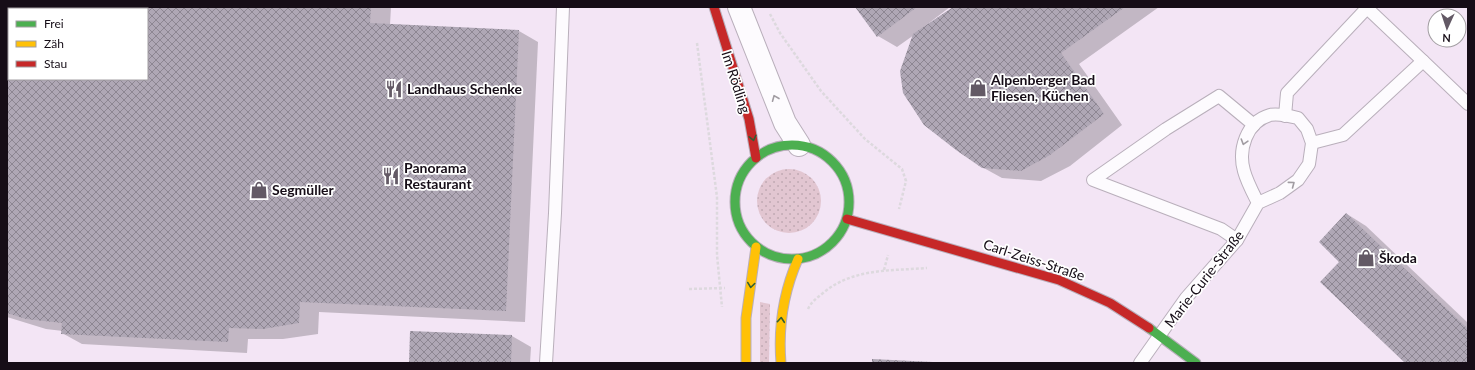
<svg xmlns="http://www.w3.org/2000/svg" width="1475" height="370" font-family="Lato,sans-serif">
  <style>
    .grass { fill: url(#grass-dots) }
    .shadow { fill: #0003; fill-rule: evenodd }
    .building { fill: url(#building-cross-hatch); fill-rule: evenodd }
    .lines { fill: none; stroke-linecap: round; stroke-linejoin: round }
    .lane-casing { stroke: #b9afbb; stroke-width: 14 }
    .street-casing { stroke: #b9afbb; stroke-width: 24 }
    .fast-casing { stroke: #b9afbb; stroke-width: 11 }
    .slow-casing { stroke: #b9afbb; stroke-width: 11 }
    .jam-casing { stroke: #b9afbb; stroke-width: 11 }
    .path { stroke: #ddd9de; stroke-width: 2.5; stroke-dasharray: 3 2; stroke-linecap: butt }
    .lane { stroke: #fdfbfe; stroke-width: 12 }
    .street { stroke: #fdfbfe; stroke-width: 22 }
    .fast { stroke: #4caf50; stroke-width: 9 }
    .slow { stroke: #ffc107; stroke-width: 9 }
    .jam { stroke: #c62828; stroke-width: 9 }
    .oneway { stroke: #a19ca2 }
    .oneway2 { stroke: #315e34 }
    .labels { text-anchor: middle; stroke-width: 3.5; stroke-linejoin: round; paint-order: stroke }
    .poi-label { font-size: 14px; font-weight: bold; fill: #160d17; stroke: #fff; text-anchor: start }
    .street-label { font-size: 14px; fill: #160d17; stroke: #fff }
  </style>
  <defs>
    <pattern id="grass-dots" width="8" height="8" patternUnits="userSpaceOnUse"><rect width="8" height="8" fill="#e2c6d1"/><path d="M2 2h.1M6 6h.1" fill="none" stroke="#c1a9b3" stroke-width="1.8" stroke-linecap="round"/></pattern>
    <pattern id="building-cross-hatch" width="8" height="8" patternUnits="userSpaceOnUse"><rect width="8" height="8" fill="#afa7b5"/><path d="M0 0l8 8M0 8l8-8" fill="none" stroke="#8d8692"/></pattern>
  </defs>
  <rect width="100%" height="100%" fill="#f3e5f5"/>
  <g class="grass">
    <circle cx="789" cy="201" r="32"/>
    <polygon points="760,302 770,304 769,363 760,363"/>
  </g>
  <g class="shadow">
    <path d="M7 7H391L390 25 519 31 538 42 525 322 319 312 318 334 283 339H248L247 353 82 344 62 333 63 331 46 329 7 317ZM9 9H147V79H9Z"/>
    <polygon points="856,7 950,7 925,26 955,7 1159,7 1079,64 1122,125 1070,166 1041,181 1002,178 982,167 914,35 897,47 878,36"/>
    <polygon points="1347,214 1366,226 1468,323 1468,363 1406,363 1341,262"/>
    <polygon points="512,336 531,347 530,363 410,363"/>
  </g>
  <g class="building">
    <path d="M7 7H371L370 23 519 30 506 311 300 302 299 323 263 329 229 328 228 342 61 334 62 323 26 319 7 313ZM9 9H147V79H9Z"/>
    <polygon points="855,7 917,7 877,37"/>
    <polygon points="953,7 1125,7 1061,53 1104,114 1050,155 1021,171 982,168 956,150 924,125 903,93 900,71 913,34"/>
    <polygon points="1346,213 1468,329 1468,363 1405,363 1320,282 1339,262 1319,242"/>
    <polygon points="410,331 512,335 511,363 409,363"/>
    <polygon points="872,359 933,362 933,363 872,363"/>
  </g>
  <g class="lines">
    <g class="lane-casing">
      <g id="lane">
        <polyline points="1366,7 1423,61"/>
        <polyline points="1285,116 1287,93 1367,8"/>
        <polyline points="1312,143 1343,135 1423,61 1468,104"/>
        <polyline points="1237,240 1221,229 1093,180 1166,129 1219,96 1254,125"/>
        <polyline points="546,363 555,213 563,7"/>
        <path d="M1140 363 1186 298 1237 240 1258 203 1280 193 1298 180 1309 164 1312 143 1307 129 1298 118C1290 116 1278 113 1270 115 1246 122 1238 150 1244 171 1247 182 1253 193 1258 203"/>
      </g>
    </g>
    <g class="street-casing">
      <polyline id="street" points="739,7 785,123 799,145"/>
    </g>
    <g class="fast-casing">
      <g id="fast">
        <circle cx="792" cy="202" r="57"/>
        <polyline points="1149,328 1196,363"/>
      </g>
    </g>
    <g class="slow-casing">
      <g id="slow">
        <polyline points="746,363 746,318 756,247"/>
        <path d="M781 363C778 326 783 293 798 259"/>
      </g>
    </g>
    <g class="jam-casing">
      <g id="jam">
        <polyline points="714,7 749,119 756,158"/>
        <polyline points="847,219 1059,280 1110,303 1149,328"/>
      </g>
    </g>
    <g class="path">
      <polyline points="770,14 780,33 821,91 865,139 902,169 906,181 899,209"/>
      <polyline points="697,43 717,197 717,255 722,307"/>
      <polyline points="884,270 888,255"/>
      <polyline points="689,289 725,288"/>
      <path d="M808 309C811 302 817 298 823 293 853 268 890 271 927 268"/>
    </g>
    <use href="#lane" class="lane"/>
    <use href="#street" class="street"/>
    <use href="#fast" class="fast"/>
    <use href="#slow" class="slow"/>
    <use href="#jam" class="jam"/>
  </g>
  <defs><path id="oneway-chevron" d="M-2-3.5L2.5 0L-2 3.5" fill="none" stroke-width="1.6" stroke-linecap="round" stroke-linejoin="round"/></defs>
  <g class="oneway">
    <use href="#oneway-chevron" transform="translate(775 98) rotate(-112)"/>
    <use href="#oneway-chevron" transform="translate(1244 142) rotate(107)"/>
    <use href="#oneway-chevron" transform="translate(1292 184) rotate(-37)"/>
  </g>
  <g class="oneway2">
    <use href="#oneway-chevron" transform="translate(753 138) rotate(77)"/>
    <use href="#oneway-chevron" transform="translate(751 285) rotate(98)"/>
    <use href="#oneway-chevron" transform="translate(781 320) rotate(-85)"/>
  </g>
  <defs>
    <g id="shop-bare" transform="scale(1.38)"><path d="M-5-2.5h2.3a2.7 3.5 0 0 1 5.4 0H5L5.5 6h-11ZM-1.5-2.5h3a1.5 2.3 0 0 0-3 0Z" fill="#635965" stroke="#fff" stroke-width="2.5" paint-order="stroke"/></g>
    <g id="restaurant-bare" transform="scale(1.38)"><path d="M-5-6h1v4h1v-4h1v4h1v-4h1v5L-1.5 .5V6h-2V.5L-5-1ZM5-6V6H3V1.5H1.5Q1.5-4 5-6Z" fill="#635965" stroke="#fff" stroke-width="2.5" paint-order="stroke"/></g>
  </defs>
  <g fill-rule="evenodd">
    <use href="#shop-bare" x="978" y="88"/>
    <use href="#restaurant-bare" x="394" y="89"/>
    <use href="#restaurant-bare" x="391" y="176"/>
    <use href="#shop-bare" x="259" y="190"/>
    <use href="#shop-bare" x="1366" y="258"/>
  </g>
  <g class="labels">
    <g class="poi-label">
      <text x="991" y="85">Alpenberger Bad<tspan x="991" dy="16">Fliesen, Küchen</tspan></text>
      <text x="407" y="94">Landhaus Schenke</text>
      <text x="404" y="173">Panorama<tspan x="404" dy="16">Restaurant</tspan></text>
      <text x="272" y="195">Segmüller</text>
      <text x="1379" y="263">Škoda</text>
    </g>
    <g class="street-label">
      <text transform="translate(736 82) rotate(72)" y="5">Im Rödling</text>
      <text transform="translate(1034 260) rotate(18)" y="5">Carl-Zeiss-Straße</text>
      <text transform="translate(1204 279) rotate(-52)" y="5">Marie-Curie-Straße</text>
    </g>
  </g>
  <rect width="1475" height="370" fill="none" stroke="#160d17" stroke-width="16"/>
  <rect x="8" y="8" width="140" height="72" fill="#ffffff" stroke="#a29ea2"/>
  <rect x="16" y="21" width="20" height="6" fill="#4caf50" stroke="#a29ea2"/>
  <text x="44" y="28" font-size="12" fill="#160d17">Frei</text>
  <rect x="16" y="41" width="20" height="6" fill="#ffc107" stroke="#a29ea2"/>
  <text x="44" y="48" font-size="12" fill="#160d17">Zäh</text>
  <rect x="16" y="61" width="20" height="6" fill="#c62828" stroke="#a29ea2"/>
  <text x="44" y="68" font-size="12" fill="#160d17">Stau</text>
  <g transform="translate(1447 28) rotate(183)"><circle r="19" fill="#ffffff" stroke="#a29ea2"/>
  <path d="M0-3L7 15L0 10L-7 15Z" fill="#635965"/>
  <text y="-6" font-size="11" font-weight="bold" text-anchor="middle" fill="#160d17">N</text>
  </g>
</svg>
